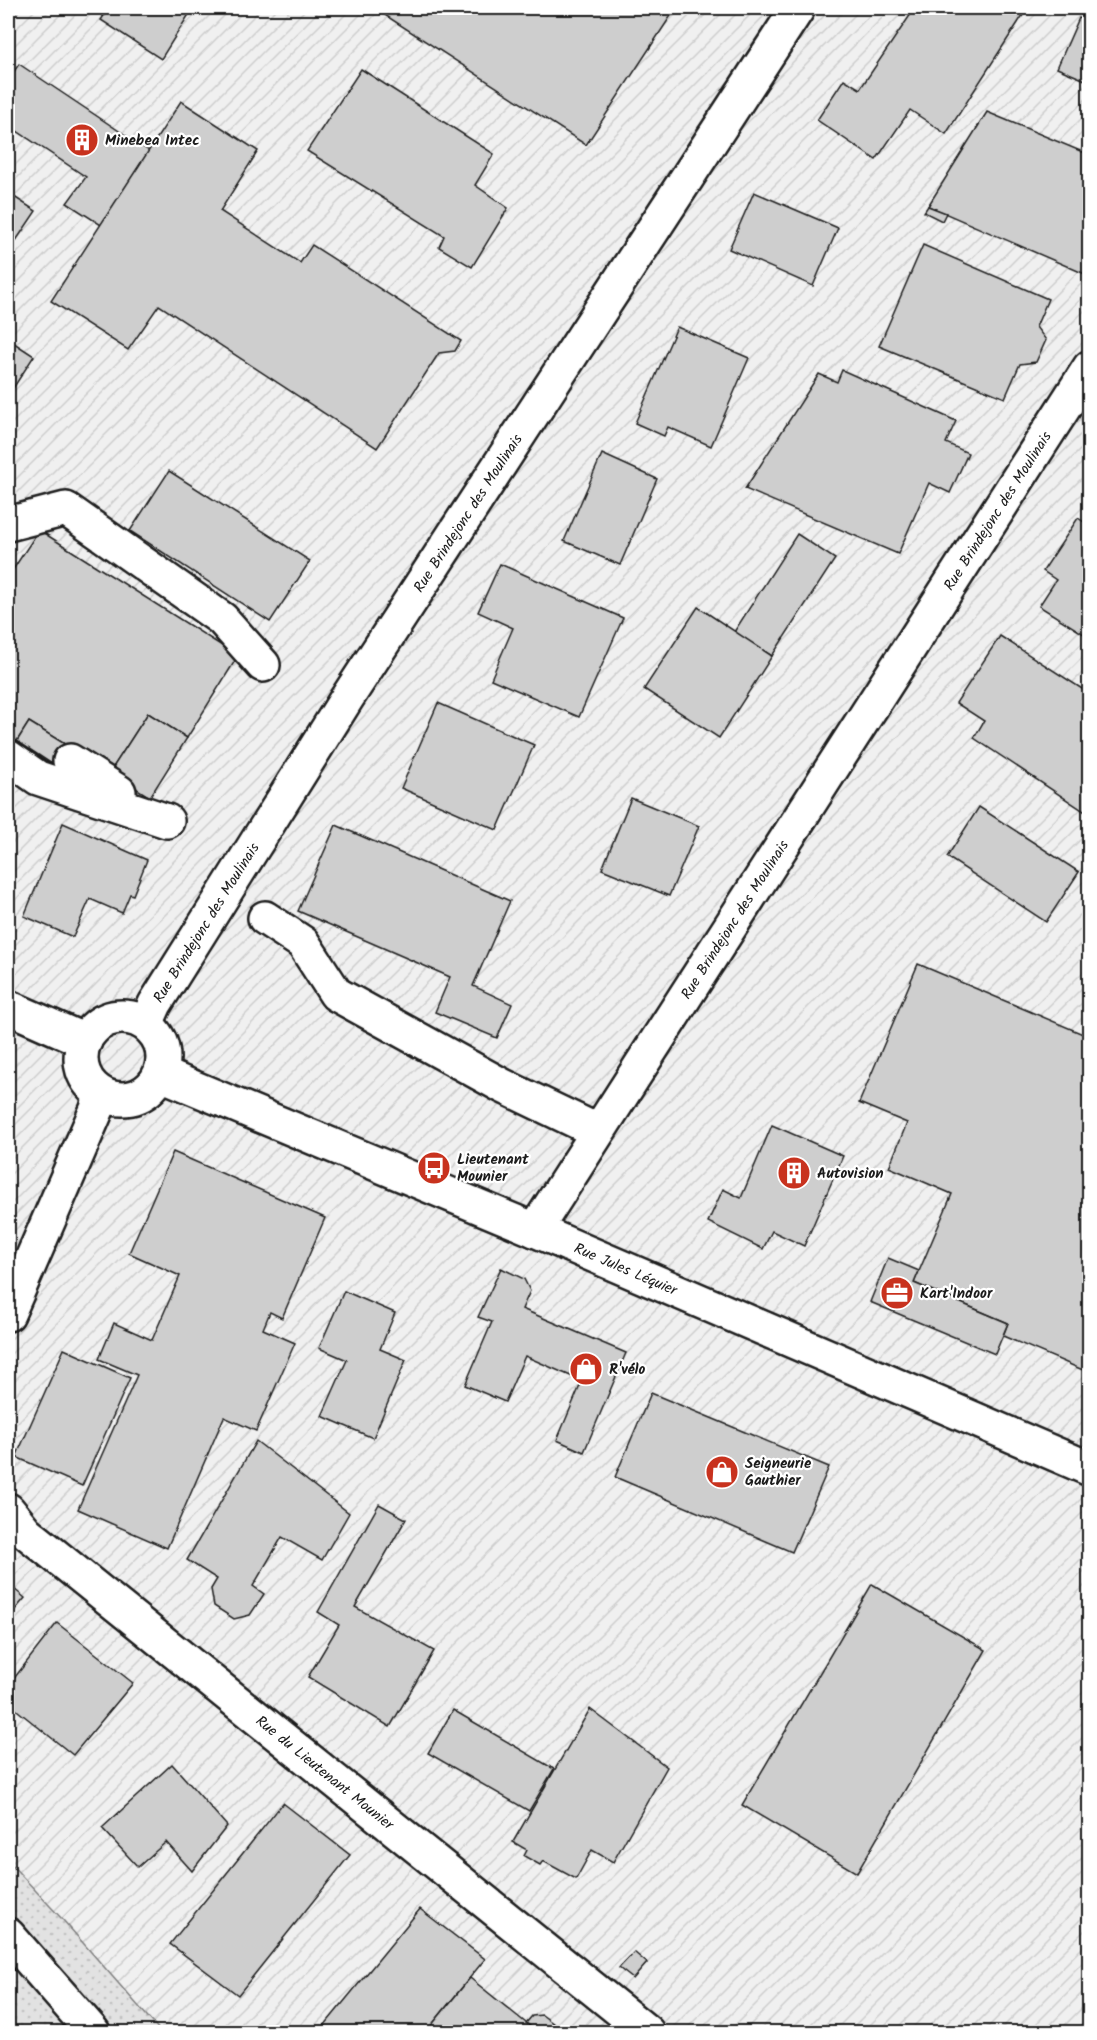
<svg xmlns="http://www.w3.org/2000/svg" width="1097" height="2040" font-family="Kalam,sans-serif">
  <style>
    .industrial { fill: url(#industrial-furrows) }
    .grass { fill: url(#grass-dots); stroke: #7f7f7f; stroke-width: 1.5 }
    .building { fill: #cecece; stroke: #1c1c1c; stroke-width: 1.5 }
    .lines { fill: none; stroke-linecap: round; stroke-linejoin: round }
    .minor-casing { stroke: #1c1c1c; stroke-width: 38 }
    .major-casing { stroke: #1c1c1c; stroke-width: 38 }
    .minor { stroke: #fff; stroke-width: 33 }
    .major { stroke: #fff; stroke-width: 33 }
    .labels { text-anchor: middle; stroke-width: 4.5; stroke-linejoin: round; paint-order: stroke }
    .poi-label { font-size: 15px; font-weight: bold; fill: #1c1c1c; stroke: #fff; text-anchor: start }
    .street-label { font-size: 15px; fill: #1c1c1c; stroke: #fff }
  </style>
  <defs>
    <pattern id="industrial-furrows" width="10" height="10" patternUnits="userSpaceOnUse" patternTransform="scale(1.5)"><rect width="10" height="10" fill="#f0f0f0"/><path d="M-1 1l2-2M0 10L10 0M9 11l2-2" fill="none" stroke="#cdcdcd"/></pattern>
    <pattern id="grass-dots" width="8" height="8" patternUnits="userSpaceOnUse" patternTransform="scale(1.5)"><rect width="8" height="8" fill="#e2e2e2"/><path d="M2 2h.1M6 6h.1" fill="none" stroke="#c1c1c1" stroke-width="1.8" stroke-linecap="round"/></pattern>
  </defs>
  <rect width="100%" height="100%" fill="#fff"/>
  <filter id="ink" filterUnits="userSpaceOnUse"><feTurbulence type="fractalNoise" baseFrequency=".0167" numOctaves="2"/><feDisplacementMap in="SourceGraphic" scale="12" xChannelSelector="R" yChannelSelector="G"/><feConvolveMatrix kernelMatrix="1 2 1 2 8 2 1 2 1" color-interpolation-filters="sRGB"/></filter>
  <g filter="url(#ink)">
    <polygon class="industrial" points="8,8 1089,8 1089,2032 161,2032 63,1920 8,1861"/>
    <polygon class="grass" points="8,1861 63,1920 161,2032 11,2032 8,2027"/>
    <g class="building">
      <polygon points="97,8 109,8 103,16 95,10"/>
      <polygon points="109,8 193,8 161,59 101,20"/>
      <polygon points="374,8 676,8 586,145"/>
      <polygon points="915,8 1017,8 1025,12 946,134 910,110 876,160 817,120 844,79 860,89"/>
      <polygon points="1079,18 1090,22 1090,82 1057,68"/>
      <polygon points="19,64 149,151 101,225 67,203 86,177 8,125 8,80"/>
      <polygon points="361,69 494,154 475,185 508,208 472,267 439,247 444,236 307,151"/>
      <polygon points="181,101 258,151 220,211 300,263 312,245 461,341 455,351 439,353 377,448 159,305 128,350 51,301"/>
      <polygon points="987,112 1090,155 1090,264 1085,274 928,206"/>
      <polygon points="754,192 838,228 813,286 729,249"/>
      <polygon points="8,193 36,211 9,251 8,250"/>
      <polygon points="928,206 946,213 942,221 924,212"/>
      <polygon points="923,245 1048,299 1036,327 1046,340 1036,362 1020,364 1005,398 879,346"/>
      <polygon points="677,327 749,358 711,446 668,427 664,436 635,423"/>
      <polygon points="8,339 34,356 8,396"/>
      <polygon points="842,370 956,421 946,443 968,453 950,493 929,483 898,554 745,489 819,374 837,382"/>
      <polygon points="602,454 657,479 620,565 564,541"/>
      <polygon points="169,471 310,561 270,622 130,531"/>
      <polygon points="1078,518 1090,526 1090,638 1039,606 1056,580 1043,571"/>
      <polygon points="39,530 238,656 187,738 148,713 110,772 29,722 17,741 8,735 8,577"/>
      <polygon points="797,534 835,559 772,656 734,632"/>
      <polygon points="500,564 623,618 579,717 491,679 513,628 478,612"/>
      <polygon points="698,607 772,656 719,738 644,689"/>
      <polygon points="1000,636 1090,694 1090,815 974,738 984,721 956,703"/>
      <polygon points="438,703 534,745 497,830 401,788"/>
      <polygon points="148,713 187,738 150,797 110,772"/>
      <polygon points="29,722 68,746 55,766 17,741"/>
      <polygon points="631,798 699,826 669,896 602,869"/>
      <polygon points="979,807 1079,872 1046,922 947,857"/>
      <polygon points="63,823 147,860 133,895 130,894 122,913 90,899 73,937 24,916"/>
      <polygon points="336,825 510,901 473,986 512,1004 497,1038 435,1012 450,977 298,911"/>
      <polygon points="918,964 1090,1037 1090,1373 1003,1336 1008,1323 914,1283 952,1194 889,1167 907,1123 859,1103"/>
      <polygon points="772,1125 843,1156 804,1246 772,1231 763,1249 708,1222 723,1189 741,1198"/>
      <polygon points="173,1152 325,1218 282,1318 270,1312 263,1329 295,1343 256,1431 224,1417 167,1548 78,1509 137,1375 99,1359 114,1323 152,1340 180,1276 129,1253"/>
      <polygon points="888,1258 919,1271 914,1283 1008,1323 995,1354 870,1302"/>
      <polygon points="501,1268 524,1279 530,1291 522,1309 626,1353 584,1452 557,1440 582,1381 525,1356 505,1402 465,1385 492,1322 478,1317"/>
      <polygon points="344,1291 395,1313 380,1349 406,1360 373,1438 322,1416 347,1360 319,1348"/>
      <polygon points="64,1349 130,1378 82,1486 16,1457"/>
      <polygon points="651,1393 829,1467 792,1552 615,1477"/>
      <polygon points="256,1441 349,1513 322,1560 282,1537 253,1586 264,1594 250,1615 234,1619 214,1606 211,1589 217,1579 187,1560"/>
      <polygon points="379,1504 406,1519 355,1607 434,1651 390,1727 308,1677 339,1625 318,1612"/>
      <polygon points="8,1584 25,1598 8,1618"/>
      <polygon points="872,1584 986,1650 857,1873 742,1805"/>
      <polygon points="57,1623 133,1683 73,1755 8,1703 8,1686"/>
      <polygon points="590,1709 667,1767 613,1862 592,1850 576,1879 543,1861 540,1865 524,1856 527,1850 513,1842"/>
      <polygon points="453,1710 554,1769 529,1811 428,1753"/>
      <polygon points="172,1764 227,1826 192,1871 166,1842 138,1867 102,1828"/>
      <polygon points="283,1803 350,1855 238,1995 170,1944"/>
      <polygon points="420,1909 485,1959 426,2032 319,2032"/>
      <polygon points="634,1952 647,1963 633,1979 619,1968"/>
      <polygon points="470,1978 526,2023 538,2032 426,2032"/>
      <polygon points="542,2015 558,2027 554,2032 538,2032 526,2023 532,2016"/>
    </g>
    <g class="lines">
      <g class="minor-casing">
        <g id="minor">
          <polyline points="8,524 66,509 222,619 263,665"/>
          <polyline points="8,757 38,778 167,821"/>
          <polyline points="70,761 119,792"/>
          <polyline points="265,918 303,943 336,994 503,1086 597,1131"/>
          <polyline points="8,1007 85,1041"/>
          <circle cx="122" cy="1058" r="41"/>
          <path id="s1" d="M146 1024 155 1004 347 698 798 8"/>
          <path id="s2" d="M161 1074 535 1230 1090 1469"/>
          <path id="s3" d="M535 1230 1090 367"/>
          <polyline points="8,1314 97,1109 101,1094"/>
          <path id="s4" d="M8 1510 26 1532 647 2032"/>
        </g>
      </g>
      <g class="major-casing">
        <polyline id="major" points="8,1935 93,2032"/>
      </g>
      <use href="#minor" class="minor"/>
      <use href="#major" class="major"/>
    </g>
  </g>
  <defs>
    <g id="building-disc" transform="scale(1.725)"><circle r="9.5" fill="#c8321e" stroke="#fff"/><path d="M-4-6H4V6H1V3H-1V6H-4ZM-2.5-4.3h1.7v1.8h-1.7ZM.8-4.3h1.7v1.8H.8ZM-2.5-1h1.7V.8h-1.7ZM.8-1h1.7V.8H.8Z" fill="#fff"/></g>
    <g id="bus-disc" transform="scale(1.725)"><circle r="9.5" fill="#c8321e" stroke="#fff"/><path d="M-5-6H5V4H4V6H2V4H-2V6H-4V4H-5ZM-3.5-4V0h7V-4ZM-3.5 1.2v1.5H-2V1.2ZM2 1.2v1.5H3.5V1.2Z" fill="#fff"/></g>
    <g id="office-disc" transform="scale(1.725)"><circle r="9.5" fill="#c8321e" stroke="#fff"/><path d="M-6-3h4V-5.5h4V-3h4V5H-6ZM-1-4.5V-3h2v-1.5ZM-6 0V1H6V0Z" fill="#fff"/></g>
    <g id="shop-disc" transform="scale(1.725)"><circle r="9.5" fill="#c8321e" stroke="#fff"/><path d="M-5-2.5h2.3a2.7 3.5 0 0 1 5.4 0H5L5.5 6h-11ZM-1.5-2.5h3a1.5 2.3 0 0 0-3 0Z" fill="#fff"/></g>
  </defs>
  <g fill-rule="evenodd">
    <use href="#building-disc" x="82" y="140"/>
    <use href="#bus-disc" x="434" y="1168"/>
    <use href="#building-disc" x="794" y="1173"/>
    <use href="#office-disc" x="897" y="1293"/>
    <use href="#shop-disc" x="586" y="1369"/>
    <use href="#shop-disc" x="722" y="1472"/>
  </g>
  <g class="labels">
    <g class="poi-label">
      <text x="105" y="145">Minebea Intec</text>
      <text x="457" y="1164">Lieutenant<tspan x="457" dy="17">Mounier</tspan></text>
      <text x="817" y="1178">Autovision</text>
      <text x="920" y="1298">Kart'Indoor</text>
      <text x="609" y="1374">R'vélo</text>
      <text x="745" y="1468">Seigneurie<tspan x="745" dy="17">Gauthier</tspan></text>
    </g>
    <g class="street-label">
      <text dy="5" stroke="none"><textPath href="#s3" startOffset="855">Rue Brindejonc des Moulinais</textPath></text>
      <text dy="5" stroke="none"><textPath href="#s1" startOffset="604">Rue Brindejonc des Moulinais</textPath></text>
      <text dy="5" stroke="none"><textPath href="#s3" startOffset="369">Rue Brindejonc des Moulinais</textPath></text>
      <text dy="5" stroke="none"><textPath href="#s1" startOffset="118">Rue Brindejonc des Moulinais</textPath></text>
      <text dy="5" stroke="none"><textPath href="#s2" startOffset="504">Rue Jules Léquier</textPath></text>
      <text dy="5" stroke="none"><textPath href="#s4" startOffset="412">Rue du Lieutenant Mounier</textPath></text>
    </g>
  </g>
  <rect width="1097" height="2040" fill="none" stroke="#fff" stroke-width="30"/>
  <rect x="15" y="15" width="1067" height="2010" fill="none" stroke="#1c1c1c" stroke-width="2" filter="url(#ink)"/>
</svg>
